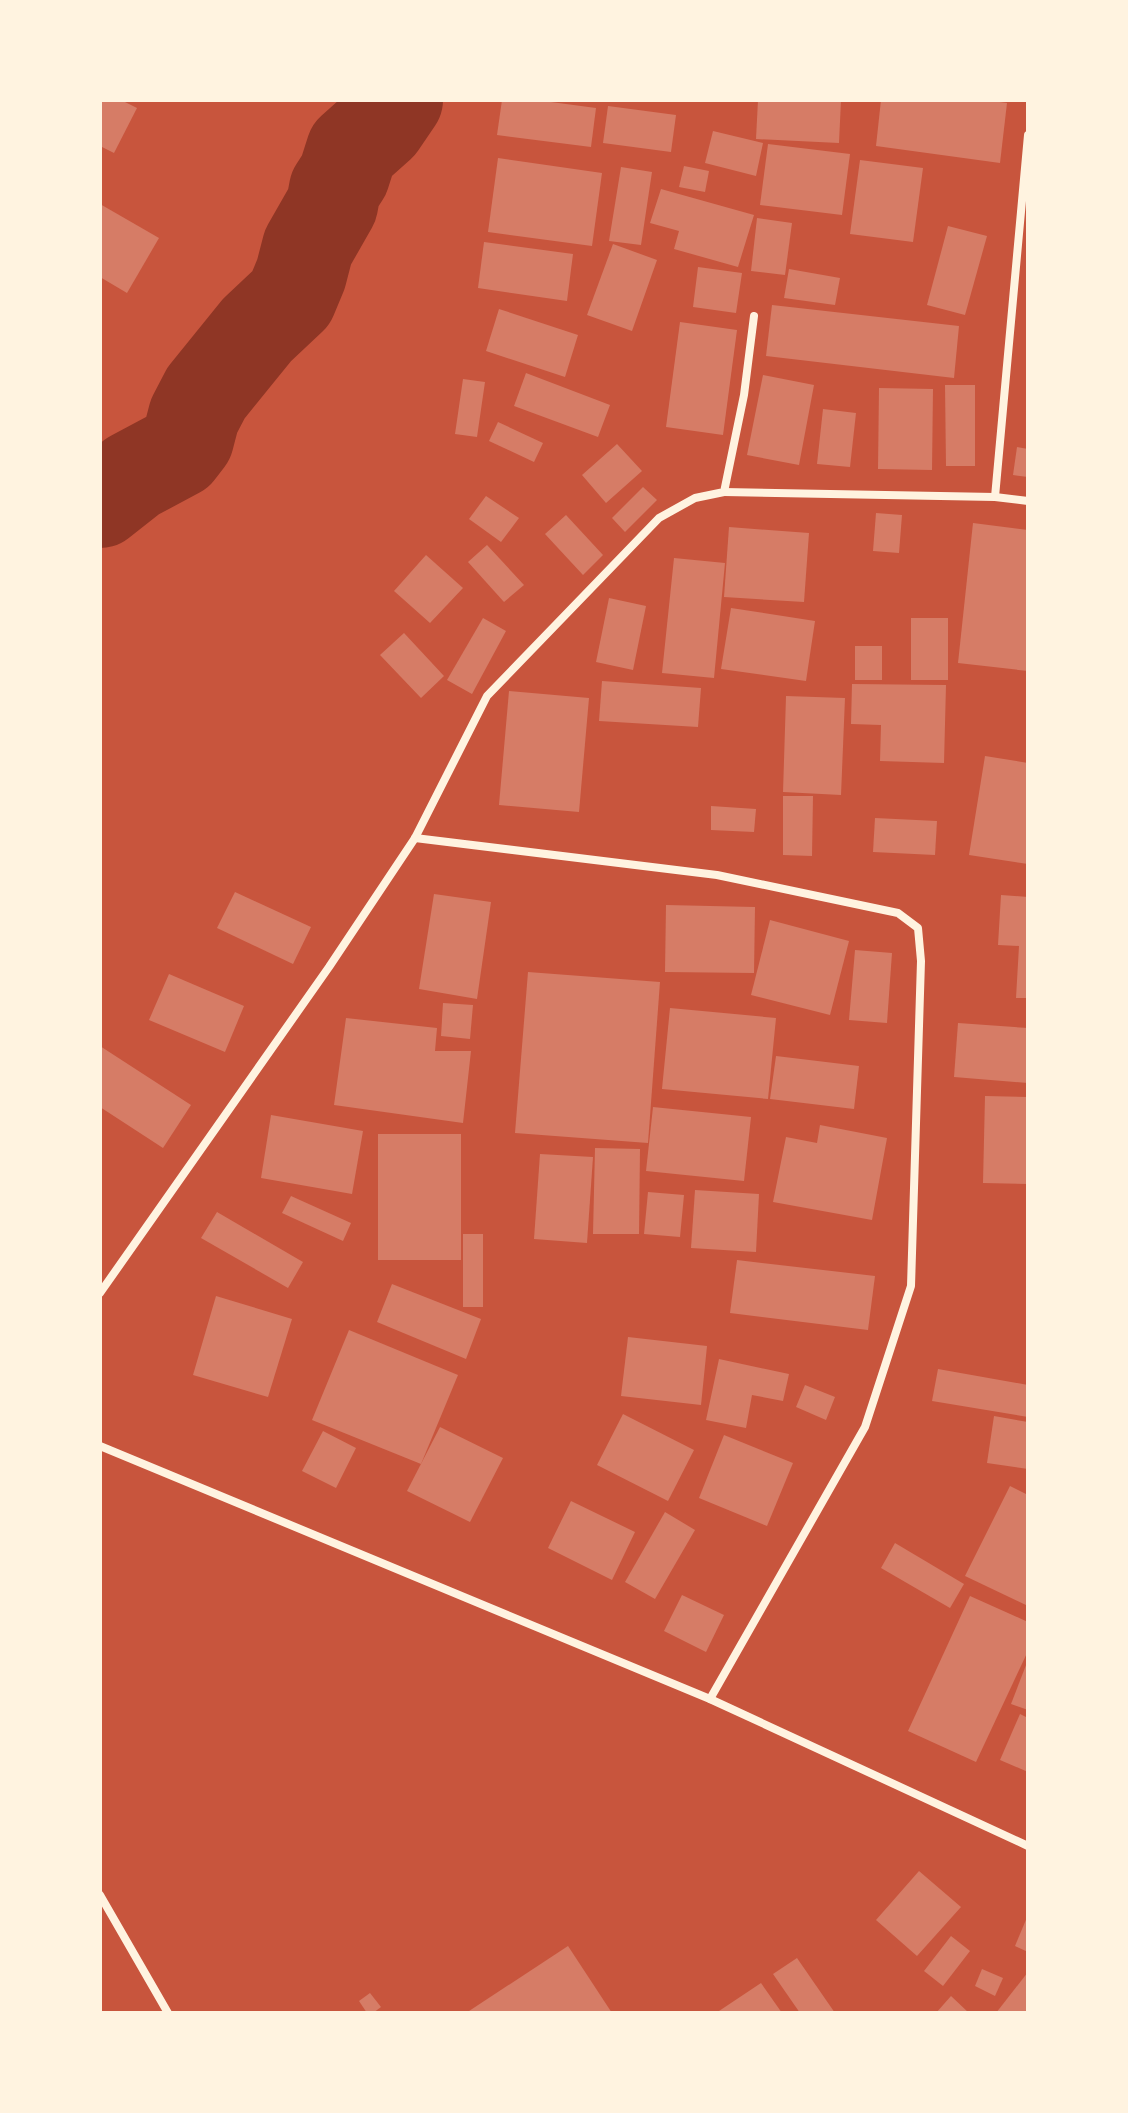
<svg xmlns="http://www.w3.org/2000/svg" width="1128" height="2113" font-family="Raleway,sans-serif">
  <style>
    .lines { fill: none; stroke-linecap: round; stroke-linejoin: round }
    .river { stroke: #8f3625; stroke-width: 92 }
    .building { fill: #d67c66 }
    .minor { stroke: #fff3e0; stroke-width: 8 }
  </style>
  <rect width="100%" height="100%" fill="#c8553d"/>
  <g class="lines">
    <polyline class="river" points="100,502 133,476 178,452 188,439 194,416 206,393 257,330 291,298 301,274 308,247 332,205 335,189 344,175 352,150 380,125 397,100"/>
  </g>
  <g class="building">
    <polygon points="100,100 121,100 137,108 114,153 100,146"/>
    <polygon points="502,100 536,100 596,108 591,147 497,135"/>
    <polygon points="758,100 841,100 839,143 756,139"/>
    <polygon points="881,100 985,100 1007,103 1000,163 876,146"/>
    <polygon points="608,106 676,115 671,152 603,143"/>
    <polygon points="713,131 763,143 756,176 705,163"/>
    <polygon points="768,144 850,154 842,215 760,205"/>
    <polygon points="498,158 602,173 592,246 488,232"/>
    <polygon points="860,160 923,168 913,242 850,234"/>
    <polygon points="684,166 709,171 705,192 679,187"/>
    <polygon points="621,167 652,172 641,245 609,241"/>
    <polygon points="661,189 754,215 738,267 674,249 679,231 650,223"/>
    <polygon points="100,204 159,238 127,293 100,277"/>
    <polygon points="757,218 792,223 785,275 751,271"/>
    <polygon points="948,226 987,236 965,315 927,305"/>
    <polygon points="484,242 573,254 567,301 478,288"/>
    <polygon points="613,244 657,260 632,331 587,315"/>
    <polygon points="698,267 742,273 736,313 693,307"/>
    <polygon points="789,269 840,278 835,305 784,298"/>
    <polygon points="772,305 959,326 954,378 766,356"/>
    <polygon points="499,309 578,335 565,377 486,351"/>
    <polygon points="680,322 737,330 723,435 666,427"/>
    <polygon points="526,373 610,405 598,437 514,406"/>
    <polygon points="763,375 814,385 799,465 747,455"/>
    <polygon points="463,379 485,382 477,437 455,434"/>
    <polygon points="945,385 975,385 975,466 946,466"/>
    <polygon points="879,388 933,389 932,470 878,469"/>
    <polygon points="823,409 856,413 850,467 817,464"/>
    <polygon points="498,422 543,443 534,462 489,441"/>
    <polygon points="617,444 642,471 606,503 582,475"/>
    <polygon points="1017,447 1028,449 1028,477 1013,475"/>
    <polygon points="643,487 657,500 625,532 612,518"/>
    <polygon points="486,496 519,518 501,542 469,519"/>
    <polygon points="876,513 902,515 899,553 873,551"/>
    <polygon points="566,515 603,555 583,575 545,534"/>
    <polygon points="973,523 1028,530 1028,671 958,663"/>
    <polygon points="729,527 809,533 804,602 724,597"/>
    <polygon points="487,545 524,585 504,602 468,562"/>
    <polygon points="426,555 463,588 430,623 394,591"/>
    <polygon points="674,558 725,563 714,678 662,673"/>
    <polygon points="609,598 646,606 633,670 596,662"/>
    <polygon points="731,608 815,621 806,681 721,669"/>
    <polygon points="483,618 506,631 472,694 447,680"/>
    <rect x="911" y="618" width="37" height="62"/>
    <polygon points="404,633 444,676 421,698 380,655"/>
    <rect x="855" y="646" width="27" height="34"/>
    <polygon points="602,681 701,688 698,727 599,721"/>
    <polygon points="852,684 946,685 944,763 880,761 881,725 851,724"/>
    <polygon points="509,691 589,698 579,812 499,805"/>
    <polygon points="786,696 845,698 841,795 783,792"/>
    <polygon points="985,756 1028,763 1028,864 969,855"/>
    <polygon points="783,796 813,796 812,856 783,855"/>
    <polygon points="711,806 756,809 754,832 711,830"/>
    <polygon points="875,818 937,821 935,855 873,852"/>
    <polygon points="235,892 311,927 293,964 217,928"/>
    <polygon points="434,894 491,902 477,999 419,989"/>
    <polygon points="1001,895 1028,897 1028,998 1016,998 1019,946 998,945"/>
    <polygon points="666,905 755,907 754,973 665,972"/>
    <polygon points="770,920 849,941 830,1015 751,995"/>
    <polygon points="855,950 892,953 887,1023 849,1020"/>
    <polygon points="528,972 660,982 648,1143 515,1133"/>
    <polygon points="169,974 244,1006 225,1052 149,1020"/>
    <polygon points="443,1003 473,1005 470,1039 441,1036"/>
    <polygon points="670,1008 776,1018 768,1099 662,1089"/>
    <polygon points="346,1018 437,1028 435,1051 471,1051 463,1123 334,1105"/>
    <polygon points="958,1023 1028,1028 1028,1083 954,1077"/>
    <polygon points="100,1046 191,1105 163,1148 100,1107"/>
    <polygon points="776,1056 859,1066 854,1109 770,1099"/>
    <polygon points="985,1096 1028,1097 1028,1184 983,1183"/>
    <polygon points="653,1107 751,1117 744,1181 646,1171"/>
    <polygon points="271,1115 363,1131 352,1194 261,1178"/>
    <polygon points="820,1125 887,1138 872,1220 773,1202 786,1137 817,1143"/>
    <rect x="378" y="1134" width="83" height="126"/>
    <polygon points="595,1148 640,1149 639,1234 593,1234"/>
    <polygon points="540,1154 593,1157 587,1243 534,1239"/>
    <polygon points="695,1190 759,1194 756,1252 691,1248"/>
    <polygon points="648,1192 684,1195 680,1237 644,1234"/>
    <polygon points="291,1196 351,1223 343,1241 282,1213"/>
    <polygon points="217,1212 303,1262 288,1288 201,1238"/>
    <rect x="463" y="1234" width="20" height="73"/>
    <polygon points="737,1260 875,1276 868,1330 730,1313"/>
    <polygon points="392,1284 481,1319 466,1359 377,1322"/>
    <polygon points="216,1296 292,1319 268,1397 193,1375"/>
    <polygon points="349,1330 458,1375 421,1464 312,1420"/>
    <polygon points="628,1337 707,1346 701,1405 621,1396"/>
    <polygon points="719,1359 789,1374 783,1401 752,1395 746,1428 706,1420"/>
    <polygon points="938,1369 1028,1385 1028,1417 932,1401"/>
    <polygon points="805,1385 835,1397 826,1420 796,1407"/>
    <polygon points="623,1414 694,1450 668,1501 597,1465"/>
    <polygon points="994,1416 1028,1422 1028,1469 987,1463"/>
    <polygon points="440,1427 503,1458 470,1522 407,1491"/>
    <polygon points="323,1431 356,1448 336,1488 302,1471"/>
    <polygon points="724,1435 793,1463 767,1526 699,1498"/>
    <polygon points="1010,1486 1028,1495 1028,1606 965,1576"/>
    <polygon points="571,1501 635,1532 612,1580 548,1548"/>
    <polygon points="665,1512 695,1530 655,1599 625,1582"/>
    <polygon points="895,1543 964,1584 950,1608 881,1568"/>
    <polygon points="682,1595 724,1615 706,1652 664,1631"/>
    <polygon points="970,1596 1028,1622 1028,1651 976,1762 908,1731"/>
    <polygon points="1028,1660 1028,1710 1011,1704"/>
    <polygon points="1020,1714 1028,1718 1028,1772 1000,1760"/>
    <polygon points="919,1871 961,1907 917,1956 876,1920"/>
    <polygon points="1028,1915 1028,1952 1015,1946"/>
    <polygon points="951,1936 970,1951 943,1986 924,1971"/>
    <polygon points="568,1946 612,2013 466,2013"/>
    <polygon points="797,1958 835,2013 800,2013 773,1974"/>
    <polygon points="982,1969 1003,1978 995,1996 975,1986"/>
    <polygon points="1028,1972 1028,2013 996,2013"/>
    <polygon points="761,1983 782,2013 716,2013"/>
    <polygon points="370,1993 381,2007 373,2013 367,2013 359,2001"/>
    <polygon points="951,1996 969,2013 936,2013"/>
  </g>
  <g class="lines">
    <g class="minor">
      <polyline points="724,492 995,497 1028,501"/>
      <polyline points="995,497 1028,135"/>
      <polyline points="415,838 717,875 898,913 918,928 921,961 911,1286 865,1427 710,1699"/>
      <polyline points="100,1293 329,967 415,838 487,696 659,518 695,498 724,492 744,395 754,316"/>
      <polyline points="100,1446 710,1699 1028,1846"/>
      <polyline points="100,1895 168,2013"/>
    </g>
  </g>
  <rect width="1128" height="2113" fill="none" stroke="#fff3e0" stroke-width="204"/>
</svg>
